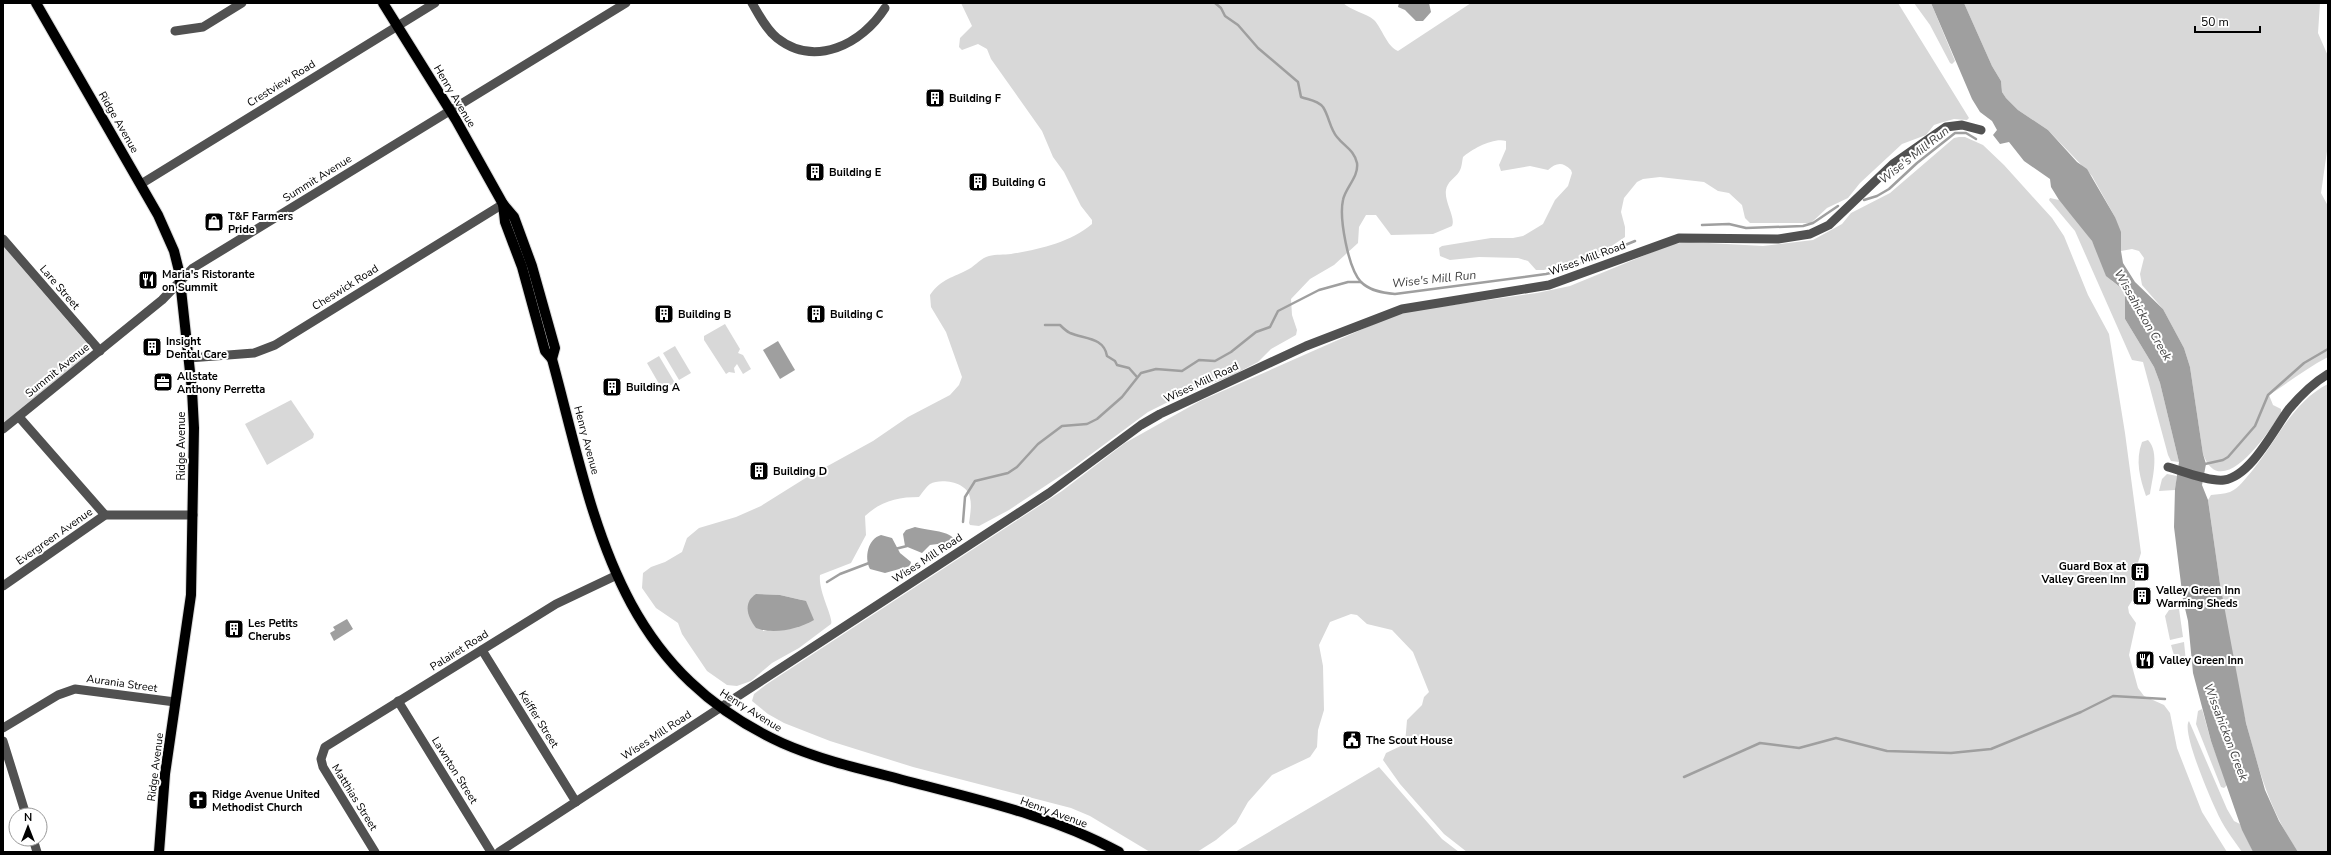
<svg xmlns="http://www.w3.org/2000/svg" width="2331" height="855" font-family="'Nunito Sans',sans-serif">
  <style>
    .green { fill: #d8d8d8; fill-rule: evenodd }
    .water { fill: #9f9f9f }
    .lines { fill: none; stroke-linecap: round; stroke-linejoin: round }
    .stream { stroke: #9f9f9f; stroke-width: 2.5 }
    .major-casing { stroke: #dbdbdb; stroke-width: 12 }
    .minor { stroke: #515151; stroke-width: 9 }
    .major { stroke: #000; stroke-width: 10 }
    .labels { text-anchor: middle; stroke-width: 4; stroke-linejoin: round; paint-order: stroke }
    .street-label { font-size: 11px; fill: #000; stroke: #fff }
    .poi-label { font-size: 11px; font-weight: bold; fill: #000; stroke: #fff; text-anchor: start }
    .water-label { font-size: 12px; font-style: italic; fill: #404040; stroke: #fff }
  </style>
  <rect width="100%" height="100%" fill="#fff"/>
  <g class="green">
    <path d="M961 3H1343C1352 11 1366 13 1374 20 1382 28 1387 47 1398 51L1471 3H1898L1969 118 1967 120 1954 119 1940 123 1934 125 1926 135 1902 144 1860 183 1848 198 1827 208 1811 223H1750L1745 218 1742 205 1729 193 1718 191 1704 182 1660 177 1643 179 1637 182 1624 198 1621 212 1625 227V237L1607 249 1544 270H1536L1528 261 1518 258 1479 257 1450 260 1440 256 1439 248 1442 246 1491 238H1513L1523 236 1543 224 1555 200 1568 186 1572 173 1571 170C1562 161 1556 163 1548 170L1530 166 1501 171 1499 165 1506 149V141C1494 137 1472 149 1463 157 1462 161 1462 168 1459 172 1455 178 1447 182 1446 190 1444 202 1456 218 1452 226L1433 234 1391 235 1376 215H1366L1359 227 1358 243 1334 265 1310 279 1291 299 1292 315 1297 330 1296 335 1271 349 1258 362 1231 376 1178 397 1148 412 1071 469 1009 510 979 526 970 525 969 523C970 516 972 505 970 498 968 482 941 478 930 484 926 487 922 493 919 497 898 497 881 501 865 516L866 535 851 563 820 575C818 592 834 618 831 624L799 648 772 663 751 681 737 686 727 685 707 671 682 634 678 623 656 608 642 588 643 573 651 567 665 562 682 552 687 538 699 528 736 517 761 506 804 479 873 441 908 417 950 395 959 385 962 377 946 332 931 307 930 295C942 278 953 278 969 269 976 265 981 258 989 256 996 254 1004 255 1011 254 1040 249 1069 243 1092 224V220L1081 206 1064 172 1053 157 1042 131 991 59 987 49 978 44 962 50 959 47 960 38 972 26ZM756 594 780 595 802 600 789 628 763 631Z"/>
    <polygon points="1914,3 1931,3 1955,61 1952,64 1950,63 1930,25"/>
    <path d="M1964 3H2320L2318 33 2328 56V144L2321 193 2328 206V357C2307 368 2289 382 2269 395L2273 405 2281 409V413C2269 432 2221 504 2203 454L2190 367 2184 348 2163 309 2142 285 2140 274 2144 258 2139 251 2132 249 2121 251 2115 217 2092 176 2048 130 2018 110 2006 98 2002 92 2001 81 1992 66Z"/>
    <polygon points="1959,137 1965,137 1983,145 2004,165 2052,218 2064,236 2088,295 2109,334 2125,433 2141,553 2135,572 2135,596 2128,607 2129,613 2136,623 2129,655 2138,688 2144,696 2164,705 2170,713 2177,748 2202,812 2227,852 1467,852 1444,834 1400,784 1383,760 1386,753 1405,744 1407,720 1422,705 1424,697 1429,692 1413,652 1392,630 1367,624 1357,615 1351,614 1330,622 1319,645 1323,666 1324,710 1318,730 1317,747 1310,757 1272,775 1248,802 1236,823 1216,840 1197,852 1150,852 1090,816 1071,808 913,767 830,741 784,723 768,714 752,701 754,694 767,684 1062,491 1125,443 1200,401 1390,317 1410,311 1537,293 1570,286 1672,244 1690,242 1763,246 1813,240 1842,224 1851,213 1890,193 1954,138"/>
    <polygon points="2050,198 2059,200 2082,227 2092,241 2112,281 2125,291 2125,319 2154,367 2160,383 2179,462 2171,461 2168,455 2143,362 2132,360 2075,231 2049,200"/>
    <path d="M3 246 86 342C91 354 84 358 76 365L3 424Z"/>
    <polygon points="725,324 740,349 738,353 743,355 751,369 743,374 737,364 734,368 735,373 729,372 726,374 704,340 704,336"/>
    <polygon points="675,346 691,373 679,380 663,353"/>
    <polygon points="659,356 675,383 662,389 647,363"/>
    <path d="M2328 384V852H2298C2273 815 2263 784 2251 741 2229 663 2220 581 2208 500L2211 495C2217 494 2224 494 2230 492 2239 488 2245 479 2252 471 2277 441 2292 402 2328 384Z"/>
    <polygon points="291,400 314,434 313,438 267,465 245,424"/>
    <path d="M2148 440C2160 452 2152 480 2150 494L2146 496C2140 478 2135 461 2142 442Z"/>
    <polygon points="2167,474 2177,476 2175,490 2159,491 2162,479"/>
    <polygon points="2179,609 2183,637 2170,640 2165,616 2169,610"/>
    <polygon points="2184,642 2186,662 2182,663 2175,659 2171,645"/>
    <polygon points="2202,709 2211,741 2226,781 2227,785 2224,788 2221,787 2196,724 2198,711"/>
    <path d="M2189 721 2227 809 2234 821 2240 824 2253 852H2242C2233 839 2222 825 2216 810 2210 797 2181 731 2189 721Z"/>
    <polygon points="1379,767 1442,839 1459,852 1235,852"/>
  </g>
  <g class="water">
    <polygon points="1399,3 1429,3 1431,12 1423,21 1416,21 1405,10 1398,7"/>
    <polygon points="1931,3 1964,3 1992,66 2001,81 2002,92 2006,98 2018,110 2048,130 2077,162 2087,169 2115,217 2121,232 2121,251 2123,263 2135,282 2163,309 2184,348 2190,367 2203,454 2206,464 2202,485 2208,500 2220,584 2246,723 2265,790 2279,821 2298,852 2253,852 2242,830 2211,741 2193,673 2188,621 2183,600 2174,527 2175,489 2179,462 2160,383 2154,367 2125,319 2125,291 2106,276 2092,241 2059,200 2051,187 2050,179 2024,161 2009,142 2000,144 1993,135 1997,130 1992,121 1980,112 1972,99"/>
    <polygon points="778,341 795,370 780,379 763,350"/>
    <path d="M915 527C925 530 949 531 953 538L945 543 930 545 922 553 905 546 903 534 906 530Z"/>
    <path d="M881 535 892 538 900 553 911 562 910 566 885 573 870 569C864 557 868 539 881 535Z"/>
    <path d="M756 594 780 595 806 601 814 620C799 629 773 635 756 628 748 618 742 603 756 594Z"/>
    <polygon points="347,619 353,629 334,641 330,633 335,630 333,627"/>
  </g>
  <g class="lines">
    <g class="stream">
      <path d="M1215 3 1221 8 1225 16 1238 25 1258 48 1298 82 1301 97C1309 100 1317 100 1323 107 1329 116 1330 129 1337 137 1345 147 1354 150 1357 163 1359 177 1345 188 1343 200 1339 218 1348 268 1361 282 1370 291 1383 293 1395 294L1546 274 1564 270 1635 241"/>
      <polyline points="1864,200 1877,196 1889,189 1917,163 1955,133 1966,133 1976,139"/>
      <polyline points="1702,225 1729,224 1746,228 1803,226 1813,223 1838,206"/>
      <path d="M1045 325H1060C1063 328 1066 331 1070 333 1084 339 1104 337 1107 356L1115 361 1117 365 1129 368 1137 377"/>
      <polyline points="2205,464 2223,460 2228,457 2255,426 2268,395 2304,363 2328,349"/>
      <polyline points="963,522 965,497 975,481 1008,473 1017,467 1038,444 1062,426 1087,424 1097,419 1122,397 1141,373 1156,369 1182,371 1199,360 1215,361 1231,352 1256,332 1270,327 1278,311 1319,290 1348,282 1361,282"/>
      <polyline points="895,549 907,546"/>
      <polyline points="827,582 840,574 869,563"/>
      <polyline points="1684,777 1760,743 1799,748 1836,738 1887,751 1951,753 1991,749 2081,712 2113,696 2165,699"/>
    </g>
    <g class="major-casing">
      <g id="major">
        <polyline points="36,3 158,215 174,251 179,271 192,390 194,428 191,595 165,774 159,852"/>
        <polyline points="383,3 456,120 503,204 514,217 532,266 555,348 552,359"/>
        <path d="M503 204 505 222 522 267 545 351 552 359C595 518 614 666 782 743 816 758 852 767 888 776 965 797 1048 813 1119 852"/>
      </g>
    </g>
    <g class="minor">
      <path d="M752 3C759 15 766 29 777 38 815 68 862 44 885 8"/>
      <polyline points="175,31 203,27 242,3"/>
      <polyline points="141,184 435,3"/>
      <polyline points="3,239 100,351"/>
      <polyline points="189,358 254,353 275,345 503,204"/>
      <polyline points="19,417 105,515"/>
      <polyline points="3,429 162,300 193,268 626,3"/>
      <path d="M2168 467C2182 471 2210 482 2224 480 2251 476 2274 429 2289 409 2300 396 2313 383 2328 374"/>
      <polyline points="3,586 105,515 193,515"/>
      <polyline points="482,650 576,802"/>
      <polyline points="398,701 491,852"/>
      <polyline points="3,728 58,695 75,689 175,702"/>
      <polyline points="3,741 26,815"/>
      <polyline points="33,839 37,852"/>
      <polyline points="375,852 323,767 321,759 325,747 556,604 615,576"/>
      <polyline points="499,852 1049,493 1141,425 1160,414 1306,346 1402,309 1549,285 1679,238 1778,239 1810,234 1829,225 1893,164 1946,127 1962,125 1981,130"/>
    </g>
    <use href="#major" class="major"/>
  </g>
  <defs>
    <g id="building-square" transform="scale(1)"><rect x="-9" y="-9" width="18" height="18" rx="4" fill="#000" stroke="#fff"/><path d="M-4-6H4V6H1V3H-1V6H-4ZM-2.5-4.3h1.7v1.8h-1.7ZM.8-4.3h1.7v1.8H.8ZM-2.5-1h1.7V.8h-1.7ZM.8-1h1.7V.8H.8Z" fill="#fff"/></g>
    <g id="shop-square" transform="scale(1)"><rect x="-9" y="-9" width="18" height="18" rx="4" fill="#000" stroke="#fff"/><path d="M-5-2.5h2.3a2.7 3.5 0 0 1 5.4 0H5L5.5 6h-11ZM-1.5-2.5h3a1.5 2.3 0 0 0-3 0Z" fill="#fff"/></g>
    <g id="restaurant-square" transform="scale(1)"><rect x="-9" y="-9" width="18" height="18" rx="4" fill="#000" stroke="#fff"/><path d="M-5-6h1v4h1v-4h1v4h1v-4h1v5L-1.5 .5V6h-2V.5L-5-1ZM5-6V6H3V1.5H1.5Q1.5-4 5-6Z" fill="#fff"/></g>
    <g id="office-square" transform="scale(1)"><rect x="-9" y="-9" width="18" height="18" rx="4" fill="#000" stroke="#fff"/><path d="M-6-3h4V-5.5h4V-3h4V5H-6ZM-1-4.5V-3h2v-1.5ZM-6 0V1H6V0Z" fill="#fff"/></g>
    <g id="civic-square" transform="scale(1)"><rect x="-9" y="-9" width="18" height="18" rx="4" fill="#000" stroke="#fff"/><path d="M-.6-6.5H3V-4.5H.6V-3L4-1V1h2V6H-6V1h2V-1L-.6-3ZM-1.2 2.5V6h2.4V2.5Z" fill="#fff"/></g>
    <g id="church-square" transform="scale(1)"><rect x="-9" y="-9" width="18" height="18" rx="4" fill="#000" stroke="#fff"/><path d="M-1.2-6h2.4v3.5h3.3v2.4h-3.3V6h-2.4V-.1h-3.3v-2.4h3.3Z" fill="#fff"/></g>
  </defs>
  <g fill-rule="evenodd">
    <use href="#building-square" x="935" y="98"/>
    <use href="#building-square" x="815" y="172"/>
    <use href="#building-square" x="978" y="182"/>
    <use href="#shop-square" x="214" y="222"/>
    <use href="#restaurant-square" x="148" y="280"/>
    <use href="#building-square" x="664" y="314"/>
    <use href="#building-square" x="816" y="314"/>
    <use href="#building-square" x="152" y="347"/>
    <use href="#office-square" x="163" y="382"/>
    <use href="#building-square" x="612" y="387"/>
    <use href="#building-square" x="759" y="471"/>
    <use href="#building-square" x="2140" y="572"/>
    <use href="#building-square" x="2142" y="596"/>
    <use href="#building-square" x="234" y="629"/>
    <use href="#restaurant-square" x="2145" y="660"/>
    <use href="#civic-square" x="1352" y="740"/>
    <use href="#church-square" x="198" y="800"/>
  </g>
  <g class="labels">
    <g class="street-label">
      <text transform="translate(281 83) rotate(-32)" y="4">Crestview Road</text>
      <text transform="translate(455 96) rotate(59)" y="4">Henry Avenue</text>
      <text transform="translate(119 122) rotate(60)" y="4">Ridge Avenue</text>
      <text transform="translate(317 178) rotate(-32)" y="4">Summit Avenue</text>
      <text transform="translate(1587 258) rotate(-20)" y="4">Wises Mill Road</text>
      <text transform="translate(60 287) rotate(49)" y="4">Lare Street</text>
      <text transform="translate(345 287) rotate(-32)" y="4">Cheswick Road</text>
      <text transform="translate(57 370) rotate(-39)" y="4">Summit Avenue</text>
      <text transform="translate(1201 382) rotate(-25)" y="4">Wises Mill Road</text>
      <text transform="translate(587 440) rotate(75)" y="4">Henry Avenue</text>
      <text transform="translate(181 446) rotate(-90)" y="4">Ridge Avenue</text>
      <text transform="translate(54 536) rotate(-35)" y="4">Evergreen Avenue</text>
      <text transform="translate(927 558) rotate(-33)" y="4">Wises Mill Road</text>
      <text transform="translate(459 650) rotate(-32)" y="4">Palairet Road</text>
      <text transform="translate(122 683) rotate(8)" y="4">Aurania Street</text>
      <text transform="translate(751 710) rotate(32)" y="4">Henry Avenue</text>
      <text transform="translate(539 719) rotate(58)" y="4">Keiffer Street</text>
      <text transform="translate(656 735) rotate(-33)" y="4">Wises Mill Road</text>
      <text transform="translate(155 767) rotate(-83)" y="4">Ridge Avenue</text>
      <text transform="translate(455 770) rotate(58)" y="4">Lawnton Street</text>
      <text transform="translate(355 797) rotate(58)" y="4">Matthias Street</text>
      <text transform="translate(1054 812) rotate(20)" y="4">Henry Avenue</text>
    </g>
    <g class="poi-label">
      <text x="949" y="102">Building F</text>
      <text x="829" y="176">Building E</text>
      <text x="992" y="186">Building G</text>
      <text x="228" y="220">T&amp;F Farmers<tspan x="228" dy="13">Pride</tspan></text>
      <text x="162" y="278">Maria's Ristorante<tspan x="162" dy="13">on Summit</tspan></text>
      <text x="678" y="318">Building B</text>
      <text x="830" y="318">Building C</text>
      <text x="166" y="345">Insight<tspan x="166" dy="13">Dental Care</tspan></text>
      <text x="177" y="380">Allstate<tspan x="177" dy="13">Anthony Perretta</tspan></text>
      <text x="626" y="391">Building A</text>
      <text x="773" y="475">Building D</text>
      <text x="2126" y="570" text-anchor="end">Guard Box at<tspan x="2126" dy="13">Valley Green Inn</tspan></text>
      <text x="2156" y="594">Valley Green Inn<tspan x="2156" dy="13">Warming Sheds</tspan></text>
      <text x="248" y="627">Les Petits<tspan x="248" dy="13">Cherubs</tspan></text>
      <text x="2159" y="664">Valley Green Inn</text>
      <text x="1366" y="744">The Scout House</text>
      <text x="212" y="798">Ridge Avenue United<tspan x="212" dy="13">Methodist Church</tspan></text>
    </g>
    <g class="water-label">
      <text transform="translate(1914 155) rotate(-38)" y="4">Wise's Mill Run</text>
      <text transform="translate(1434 279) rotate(-6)" y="4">Wise's Mill Run</text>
      <text transform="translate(2143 315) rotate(60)" y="4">Wissahickon Creek</text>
      <text transform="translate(2226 732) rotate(69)" y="4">Wissahickon Creek</text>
    </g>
  </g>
  <rect width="2331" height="855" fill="none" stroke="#000000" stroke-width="8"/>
  <g transform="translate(28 827)"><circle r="19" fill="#ffffff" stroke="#999999"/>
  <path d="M0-3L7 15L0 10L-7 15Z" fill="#000000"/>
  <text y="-6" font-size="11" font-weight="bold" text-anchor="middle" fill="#000000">N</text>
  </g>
  <path d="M2195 26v6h65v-6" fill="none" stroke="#000000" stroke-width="2"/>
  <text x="2201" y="26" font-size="12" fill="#000000" stroke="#ffffff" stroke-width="3" paint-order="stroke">50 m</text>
</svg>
